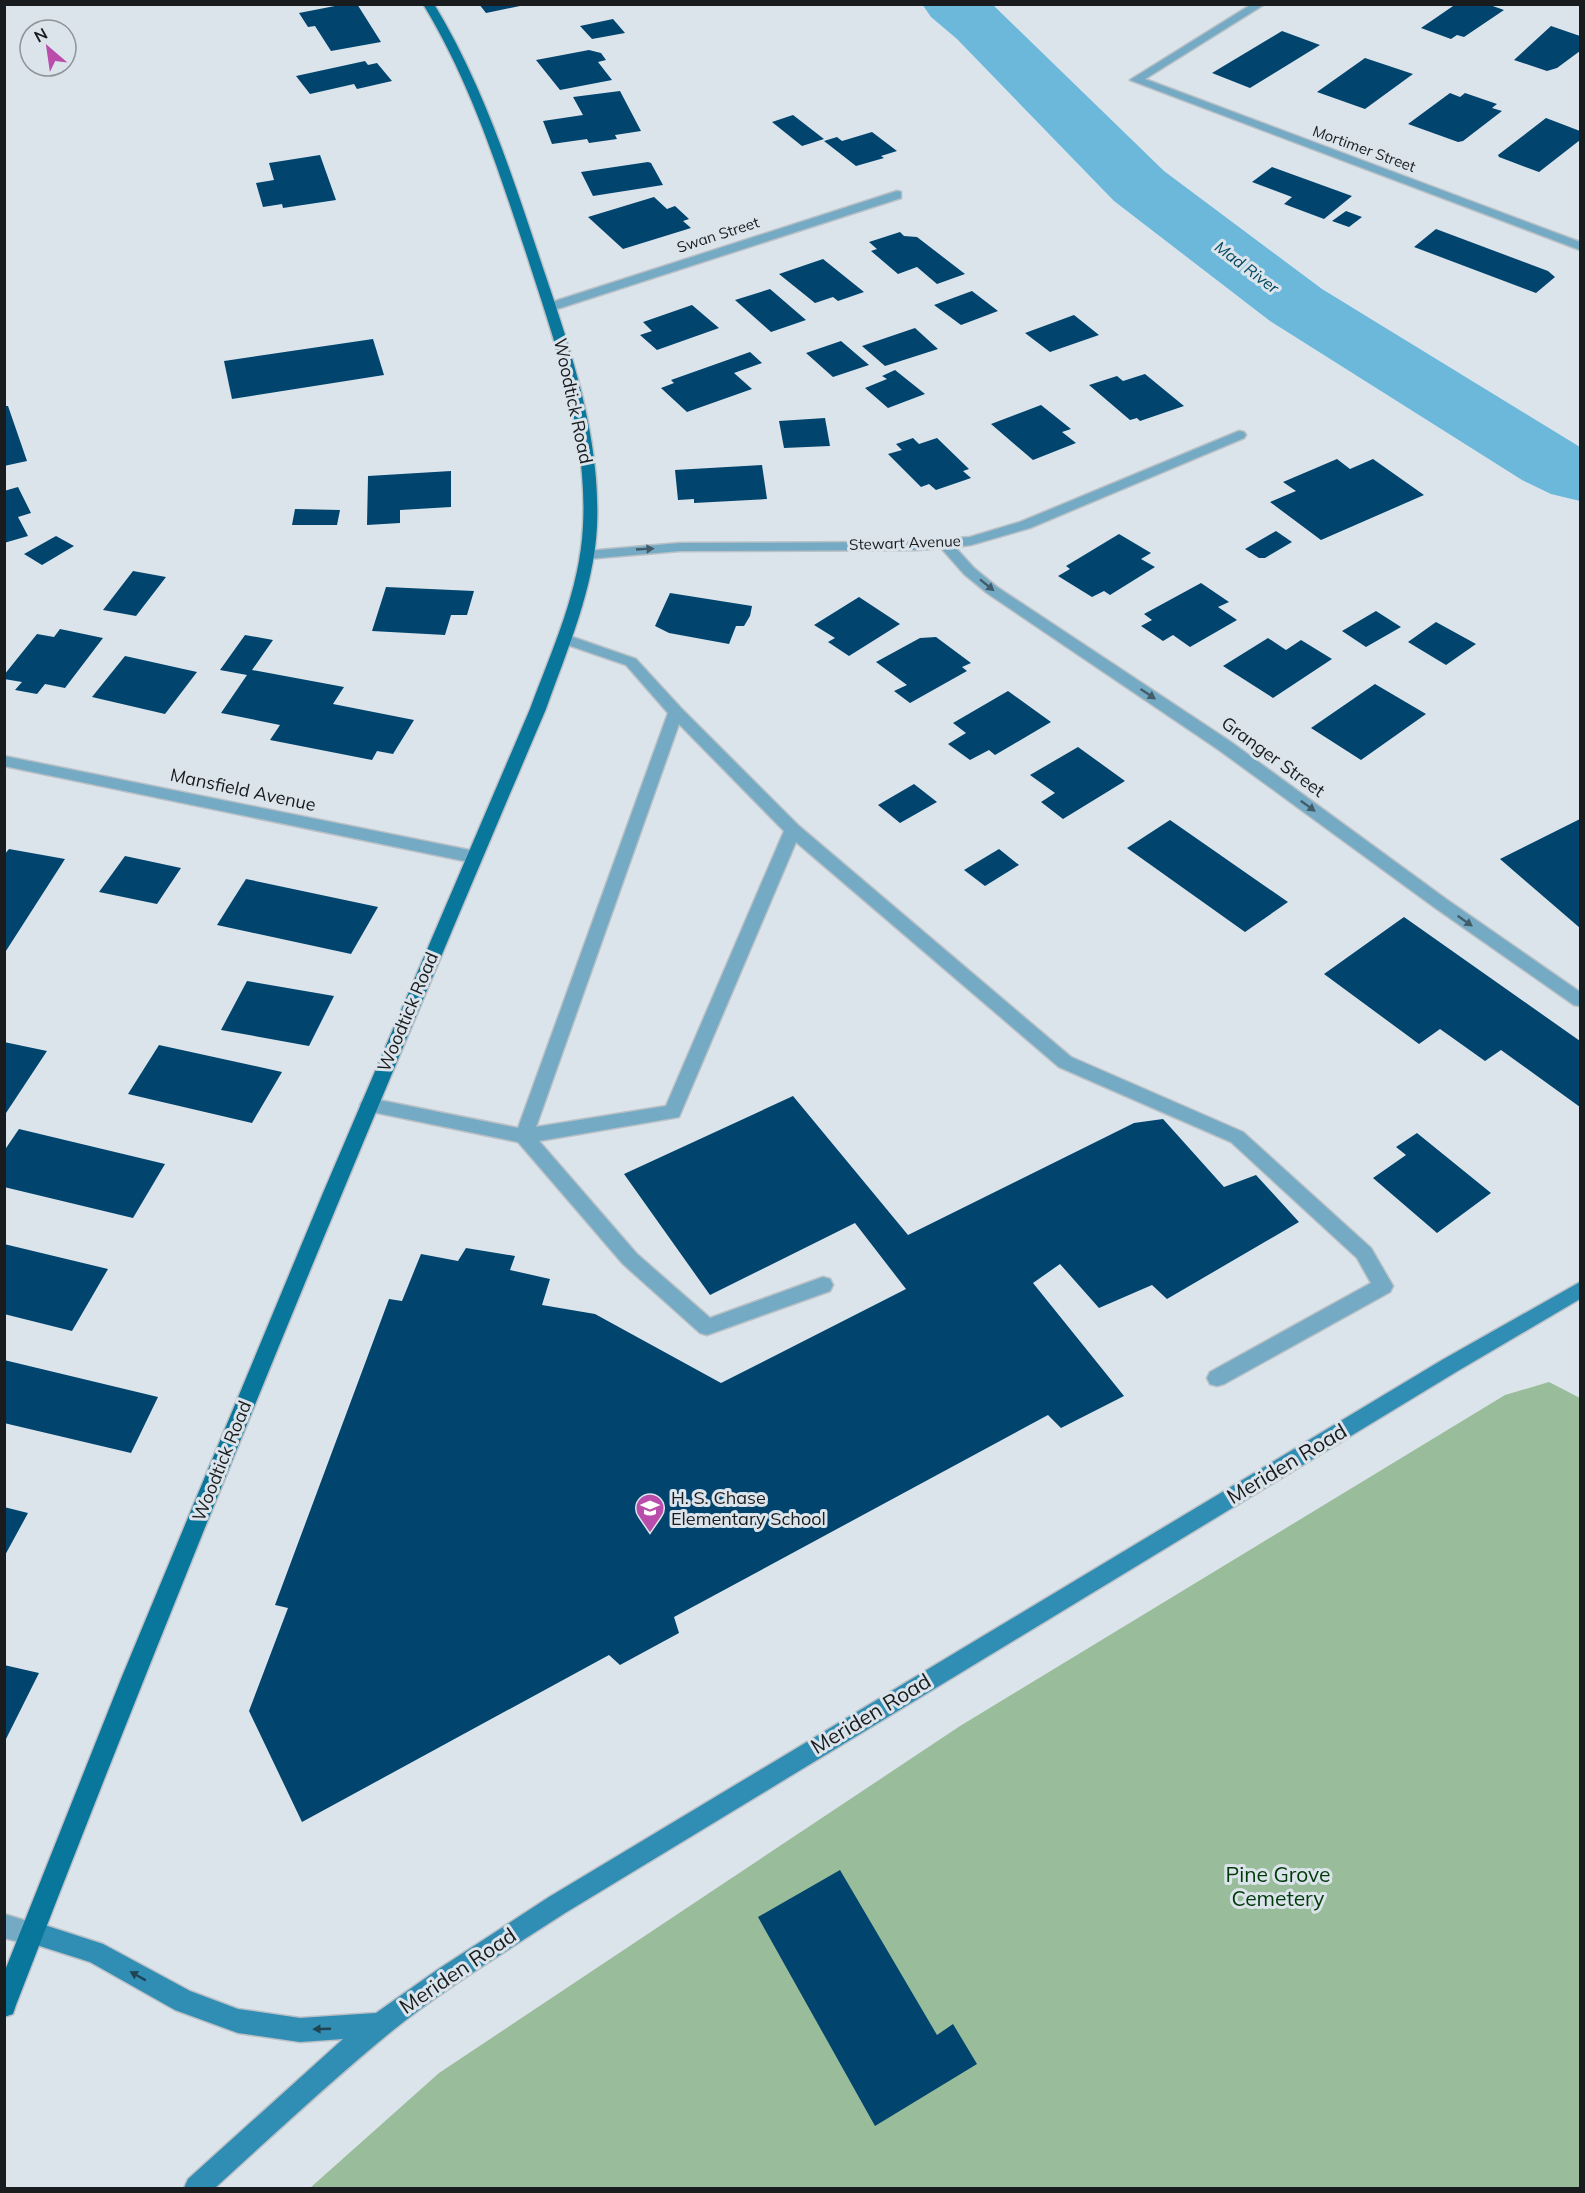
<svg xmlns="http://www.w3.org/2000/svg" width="1585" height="2193" font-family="Mulish,sans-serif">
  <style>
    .green { fill: #99bd9a }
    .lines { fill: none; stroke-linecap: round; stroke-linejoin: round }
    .river { fill: #6cb8db; fill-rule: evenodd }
    .building { fill: #01456e }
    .service-casing { stroke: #b9c0c6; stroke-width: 3 }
    .minor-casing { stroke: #b9c0c6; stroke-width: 3 }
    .secondary-casing { stroke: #b9c0c6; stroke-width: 3 }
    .primary-casing { stroke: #b9c0c6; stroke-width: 3 }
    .service { fill: #74aac4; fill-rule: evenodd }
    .minor { fill: #74aac4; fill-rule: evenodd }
    .secondary { fill: #308db4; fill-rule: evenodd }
    .primary { fill: #09769b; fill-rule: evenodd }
    .oneway { fill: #425c69 }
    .oneway2 { fill: #214453 }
    .labels { text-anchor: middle; stroke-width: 6; stroke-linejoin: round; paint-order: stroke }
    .far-street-label { font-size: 15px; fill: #191c1f; stroke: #dce4eb }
    .far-water-label { font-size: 16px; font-style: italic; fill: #034860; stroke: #dce4eb }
    .street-label { font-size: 18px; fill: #191c1f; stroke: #dce4eb }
    .poi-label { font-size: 18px; fill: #191c1f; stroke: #dce4eb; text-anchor: start }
    .near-street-label { font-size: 21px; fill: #191c1f; stroke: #dce4eb }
    .near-park-label { font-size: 21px; fill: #003a08; stroke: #dce4eb }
  </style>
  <rect width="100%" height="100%" fill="#dce4eb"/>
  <polygon class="green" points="1549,1382 1580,1398 1580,2188 310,2188 439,2073 960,1726 1505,1395"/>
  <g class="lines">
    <polygon class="river" points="922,4 992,4 1164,171 1322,289 1580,447 1580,501 1551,494 1522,480 1270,321 1114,201 957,39 931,17"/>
  </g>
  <g class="building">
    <polygon points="345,4 357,4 381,42 331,51 315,26 308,27 299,13"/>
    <polygon points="479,4 520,4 520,6 486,13"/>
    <polygon points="1456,4 1487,4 1504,10 1464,37 1457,35 1451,39 1421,28"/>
    <polygon points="613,19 625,33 592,39 580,26"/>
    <polygon points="1551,26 1580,36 1580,51 1557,68 1547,71 1514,60"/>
    <polygon points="1282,31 1320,45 1250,88 1212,73"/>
    <polygon points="589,50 601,53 606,60 598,62 612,80 560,90 536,60"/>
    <polygon points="1365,58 1413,74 1365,109 1317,92"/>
    <polygon points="365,61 368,65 377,63 392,81 357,89 354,84 310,94 296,76"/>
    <polygon points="620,91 641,131 615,135 617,139 589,143 587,139 552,144 543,121 583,115 573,97"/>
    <polygon points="1450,93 1460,97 1465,93 1497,104 1492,108 1502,111 1463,141 1458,142 1408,124"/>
    <polygon points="793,115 824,139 802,146 772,122"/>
    <polygon points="1546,118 1580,131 1580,140 1539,172 1499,157 1498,155"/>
    <polygon points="872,132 897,151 881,156 884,158 856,166 824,141 837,137 842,141"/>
    <polygon points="320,155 336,200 283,208 282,204 263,207 256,183 274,180 269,163"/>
    <polygon points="648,162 651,163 663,185 593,196 581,172"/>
    <polygon points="1272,167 1352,196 1324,219 1284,204 1292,197 1252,182"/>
    <polygon points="654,197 667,209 675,206 689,219 683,221 691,228 623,249 588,217"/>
    <polygon points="1346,211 1362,217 1349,227 1332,221"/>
    <polygon points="1436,229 1548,271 1555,277 1536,293 1414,247"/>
    <polygon points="900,232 904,236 917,237 965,274 937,284 917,267 898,274 871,251 877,249 869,242"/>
    <polygon points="823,259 864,292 838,301 833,297 815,303 779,274"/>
    <polygon points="770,289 806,320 771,332 735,300"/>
    <polygon points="972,291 998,311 961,325 934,305"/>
    <polygon points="692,305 719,328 657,350 640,335 652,331 643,322"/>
    <polygon points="1074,315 1099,335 1050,352 1025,333"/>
    <polygon points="915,328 938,349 885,366 862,346"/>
    <polygon points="373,339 384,375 232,399 224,361"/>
    <polygon points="841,341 869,365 833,377 806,353"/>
    <polygon points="750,352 762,363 734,373 752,389 687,412 661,388 674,383 671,380"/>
    <polygon points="895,370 925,394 888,408 865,388 887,379 882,376"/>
    <polygon points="1145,374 1184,406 1140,421 1137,418 1130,420 1089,385 1117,376 1123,381"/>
    <polygon points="1041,405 1071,429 1062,432 1076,443 1033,460 991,424"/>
    <polygon points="4,406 8,406 27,461 4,466"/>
    <polygon points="825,418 830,446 784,448 779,421"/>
    <polygon points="913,438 919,444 937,438 969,469 963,471 971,478 936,490 929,484 921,487 888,454 902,450 896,444"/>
    <polygon points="1337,459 1350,469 1373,459 1424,495 1321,540 1270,502 1296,491 1283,482"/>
    <polygon points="762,465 767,499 694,503 694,499 678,500 675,470"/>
    <polygon points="451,471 451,507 400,510 400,523 367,525 368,476"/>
    <polygon points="18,487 31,513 18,517 28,536 4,543 4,491"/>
    <polygon points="295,509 340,510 337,525 292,525"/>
    <polygon points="1276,531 1292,542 1265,558 1259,558 1245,549"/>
    <polygon points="1119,534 1151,553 1141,559 1155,567 1110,595 1104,591 1092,597 1058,576 1070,569 1066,566"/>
    <polygon points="56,536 74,546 42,565 24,554"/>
    <polygon points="133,571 166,577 136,616 103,610"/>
    <polygon points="1201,583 1229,602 1218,607 1237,620 1190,647 1173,635 1163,641 1141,626 1152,620 1144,614"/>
    <polygon points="386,587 474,591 467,615 451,615 445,635 372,631"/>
    <polygon points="670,593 752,606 750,616 744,626 736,626 729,644 669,633 655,626"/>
    <polygon points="859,597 900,624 849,656 828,642 835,638 814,625"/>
    <polygon points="1376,611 1401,627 1366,647 1342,631"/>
    <polygon points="1436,622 1476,644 1446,665 1408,642"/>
    <polygon points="60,629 103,638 65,688 45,684 37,694 15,690 22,682 4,679 4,675 37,634 54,637"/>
    <polygon points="245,635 273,640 252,670 344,687 333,704 414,720 393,754 377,751 372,760 270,740 280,725 221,713 247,675 220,670"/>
    <polygon points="936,637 971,663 962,667 967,671 910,703 894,691 907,685 876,662 920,638"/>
    <polygon points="1268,638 1286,650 1301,640 1332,659 1273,698 1223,666"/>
    <polygon points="125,656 197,672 165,714 92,697"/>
    <polygon points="1375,684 1426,714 1361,760 1311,728"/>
    <polygon points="1008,691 1051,722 995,755 989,750 970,760 948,744 966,733 953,723"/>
    <polygon points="1078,747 1125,781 1063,819 1041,802 1055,793 1030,775"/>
    <polygon points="914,784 937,802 900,823 878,805"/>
    <polygon points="1580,819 1580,928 1500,859"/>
    <polygon points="1170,820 1288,902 1245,932 1127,848"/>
    <polygon points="9,849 65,859 4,954 4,855"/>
    <polygon points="999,849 1019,865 985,886 964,870"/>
    <polygon points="125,856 181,868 157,904 99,892"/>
    <polygon points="246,879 378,907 351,954 217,925"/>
    <polygon points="1404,917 1580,1041 1580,1107 1501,1050 1485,1061 1440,1029 1419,1044 1324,974"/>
    <polygon points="247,981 334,996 309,1046 221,1030"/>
    <polygon points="4,1042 47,1051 6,1113 4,1112"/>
    <polygon points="159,1045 282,1072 252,1123 128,1094"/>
    <polygon points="793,1096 908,1235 1134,1123 1163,1119 1224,1187 1256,1175 1299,1222 1167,1299 1152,1285 1099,1308 1060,1264 1033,1283 1124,1396 1061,1428 1048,1415 674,1617 679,1633 620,1665 609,1655 302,1822 249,1711 288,1608 275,1605 389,1299 402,1301 421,1254 458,1261 466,1248 515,1256 510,1270 550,1279 542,1305 595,1314 721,1383 906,1289 855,1223 710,1295 624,1174"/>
    <polygon points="19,1129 165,1164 133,1218 4,1187 4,1151"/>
    <polygon points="1417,1133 1491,1193 1437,1233 1373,1178 1406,1155 1396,1147"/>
    <polygon points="4,1244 108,1269 72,1331 4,1314"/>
    <polygon points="4,1360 158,1397 131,1453 4,1423"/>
    <polygon points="4,1507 28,1513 4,1557"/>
    <polygon points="4,1665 39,1673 4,1743"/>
    <polygon points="840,1870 937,2035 953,2024 977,2064 875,2126 758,1917"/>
  </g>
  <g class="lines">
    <g class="service-casing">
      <path id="service" d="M564 634 636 659 681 708 799 826 1071 1057 1243 1132 1371 1248 1393 1286 1390 1292 1224 1384 1217 1386 1210 1384 1207 1378 1210 1372 1371 1283 1357 1258 1231 1142 1059 1067 796 842 679 1117 539 1141 637 1254 710 1318 823 1277 830 1279 833 1285 830 1291 707 1335 700 1333 623 1264 518 1142 363 1110 360 1105 363 1100 369 1098 518 1128 668 713 626 665 559 642 557 639ZM679 724 784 831 666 1106 536 1127Z"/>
    </g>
    <g class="minor-casing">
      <g id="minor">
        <polygon points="1252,4 1265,4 1145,79 1580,242 1580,250 1130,80"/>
        <polygon points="897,191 901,192 901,198 554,310 550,311 544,307 546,304"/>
        <polygon points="1239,431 1244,432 1246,435 1244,438 1030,528 971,545 955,547 974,568 997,587 1231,742 1446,899 1580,992 1580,1006 1574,1005 1434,907 1219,750 987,593 964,574 941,548 917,550 680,551 587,559 580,555 587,551 680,543 917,542 970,537 1020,522"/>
        <polygon points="4,756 474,851 480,853 482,857 480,861 474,863 4,766"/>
        <polygon points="4,1914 40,1925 44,1933 40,1941 32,1945 4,1938"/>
      </g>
    </g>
    <g class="secondary-casing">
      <path id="secondary" d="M1580 1282V1299L1456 1372 565 1913C507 1951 446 1987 392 2031 331 2081 273 2135 215 2188H184L188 2179 343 2039 300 2042 238 2033 175 2010 90 1962 24 1941 20 1933 24 1925 32 1921 103 1944 190 1991 238 2009 300 2018 376 2013 437 1970 549 1897 1442 1360Z"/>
    </g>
    <g class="primary-casing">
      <path id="primary" d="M423 4H434C482 83 510 169 539 256 568 343 601 432 597 526 594 589 567 650 546 709 363 1138 184 1570 16 2005L13 2014 4 2017V1973L121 1679 323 1193 530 709C552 650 580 590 583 526 588 433 555 343 527 256 498 169 471 83 423 4Z"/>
    </g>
    <use href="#service" class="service"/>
    <use href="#minor" class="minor"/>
    <use href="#secondary" class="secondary"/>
    <use href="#primary" class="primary"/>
  </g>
  <defs><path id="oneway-solid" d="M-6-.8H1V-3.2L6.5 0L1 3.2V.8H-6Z" transform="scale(1.5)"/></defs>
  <g class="oneway">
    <use href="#oneway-solid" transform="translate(645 549) rotate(-3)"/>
    <use href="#oneway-solid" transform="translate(987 585) rotate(39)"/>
    <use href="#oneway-solid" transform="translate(1148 694) rotate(34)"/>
    <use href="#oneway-solid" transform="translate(1308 806) rotate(36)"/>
    <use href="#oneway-solid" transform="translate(1465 921) rotate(35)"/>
  </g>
  <g class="oneway2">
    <use href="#oneway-solid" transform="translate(138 1976) rotate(-151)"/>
    <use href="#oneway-solid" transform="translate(322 2029) rotate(178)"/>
  </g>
  <defs>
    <g id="school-pin" transform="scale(1.5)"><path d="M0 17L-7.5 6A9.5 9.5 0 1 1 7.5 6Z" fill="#ba4cab" stroke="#dce4eb"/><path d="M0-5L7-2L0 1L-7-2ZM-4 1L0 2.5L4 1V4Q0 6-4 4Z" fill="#fff"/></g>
  </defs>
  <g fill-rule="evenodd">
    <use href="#school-pin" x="650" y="1508"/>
  </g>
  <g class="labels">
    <g class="far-street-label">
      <text transform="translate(1364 149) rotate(20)" y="5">Mortimer Street</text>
      <text transform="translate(718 235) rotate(-18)" y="5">Swan Street</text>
      <text transform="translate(905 543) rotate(-2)" y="5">Stewart Avenue</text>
    </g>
    <g class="far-water-label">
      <text transform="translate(1247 267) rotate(37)" y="6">Mad River</text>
    </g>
    <g class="street-label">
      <text transform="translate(573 401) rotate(78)" y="6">Woodtick Road</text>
      <text transform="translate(1273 757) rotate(36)" y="6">Granger Street</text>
      <text transform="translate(243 790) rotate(12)" y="6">Mansfield Avenue</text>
      <text transform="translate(408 1012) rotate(-67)" y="6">Woodtick Road</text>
      <text transform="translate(222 1461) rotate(-68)" y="6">Woodtick Road</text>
    </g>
    <g class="poi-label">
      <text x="671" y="1504">H. S. Chase<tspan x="671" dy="21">Elementary School</tspan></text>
    </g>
    <g class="near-street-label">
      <text transform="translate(1287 1464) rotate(-31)" y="7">Meriden Road</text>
      <text transform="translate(871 1714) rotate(-31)" y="7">Meriden Road</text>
      <text transform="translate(458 1971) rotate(-34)" y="7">Meriden Road</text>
    </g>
    <g class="near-park-label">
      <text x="1278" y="1882">Pine Grove<tspan x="1278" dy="24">Cemetery</tspan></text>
    </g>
  </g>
  <rect width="1585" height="2193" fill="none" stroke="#191c1f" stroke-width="12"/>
  <g transform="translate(48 48) rotate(331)"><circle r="28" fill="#dce4eb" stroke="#8e9499" stroke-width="1.5"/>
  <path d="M0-4.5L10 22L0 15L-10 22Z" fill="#ba4cab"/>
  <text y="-9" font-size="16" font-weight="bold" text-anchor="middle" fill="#191c1f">N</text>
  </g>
</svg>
